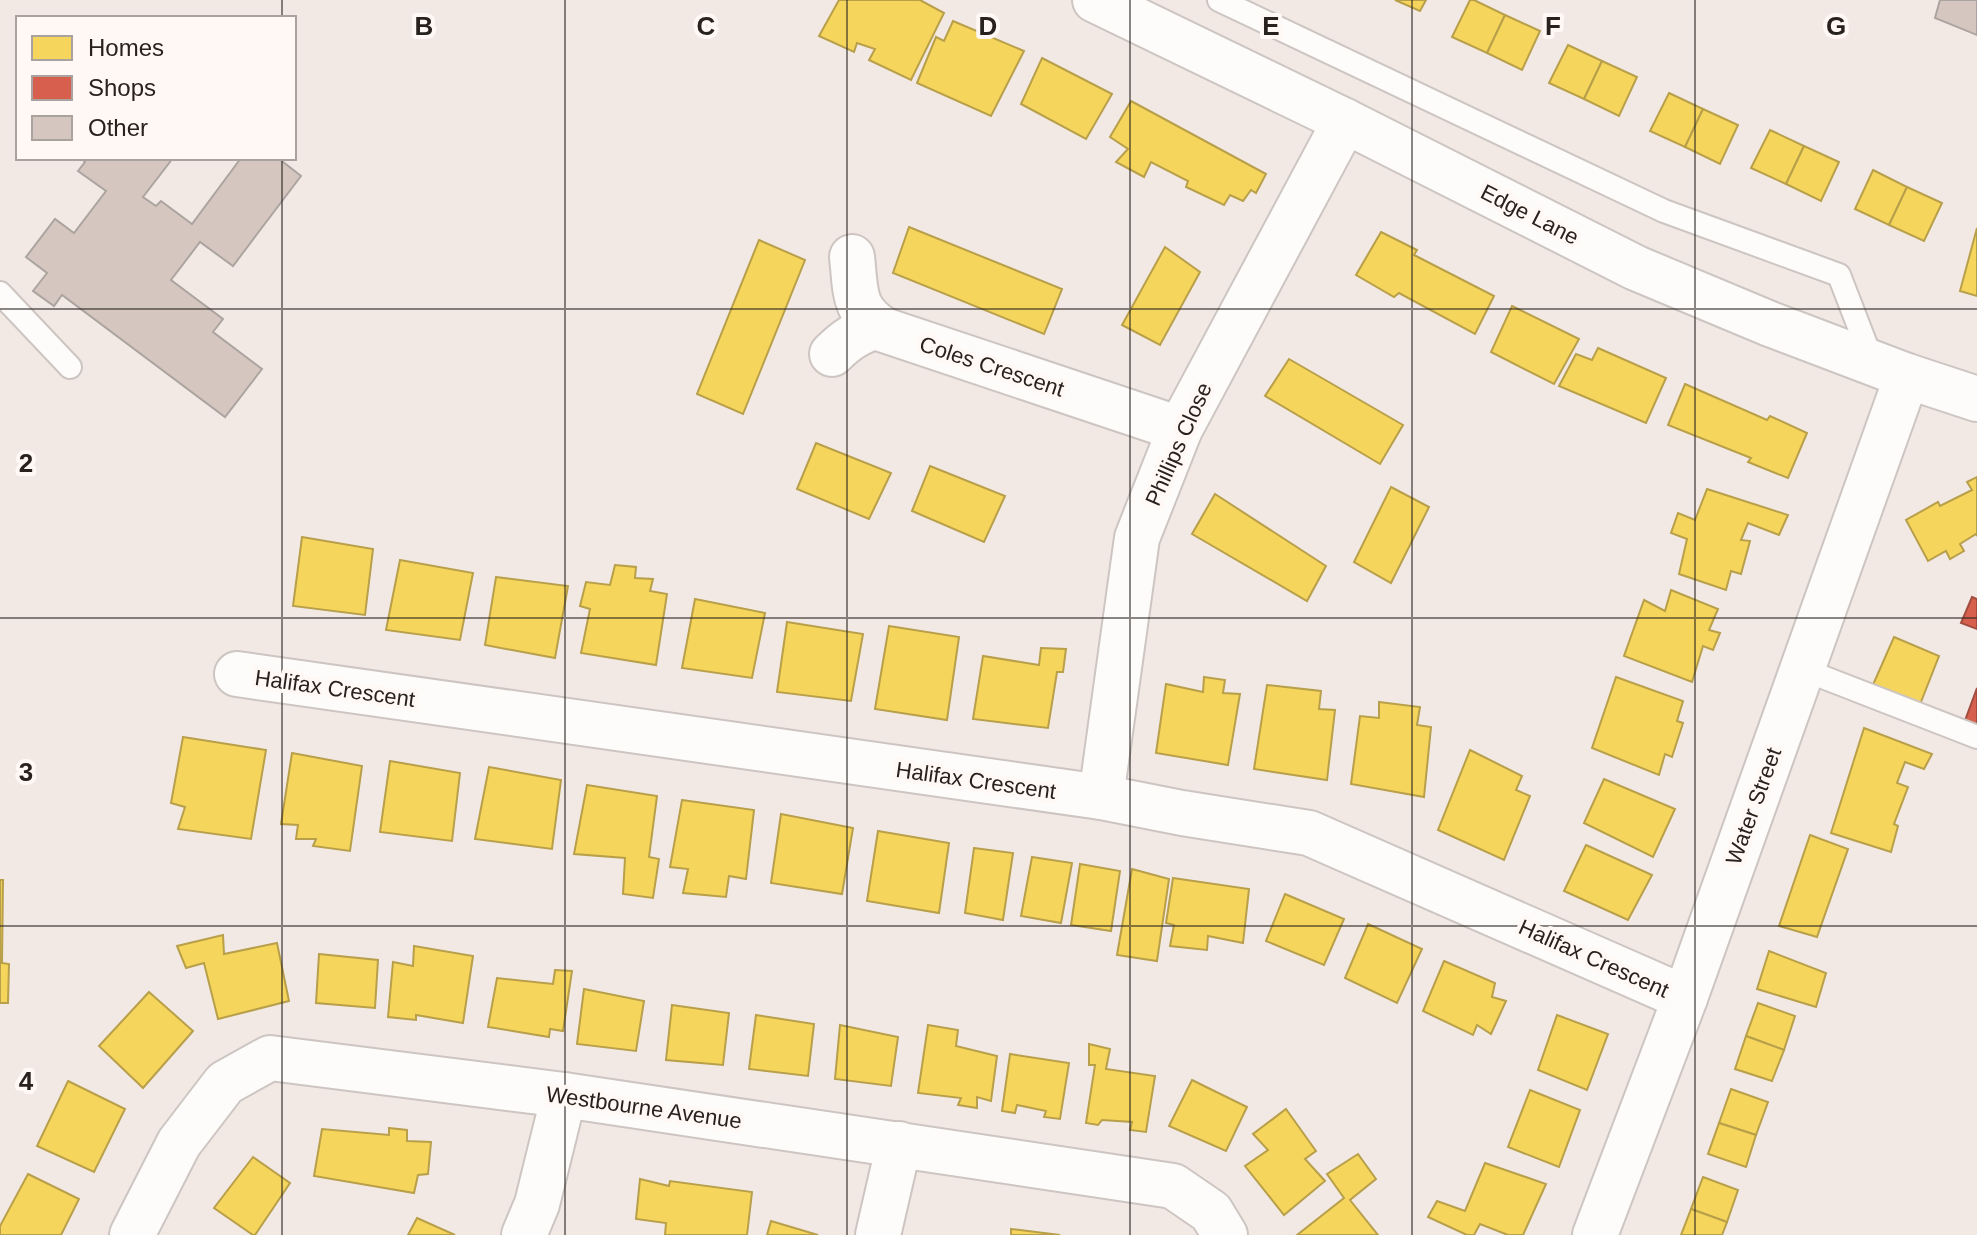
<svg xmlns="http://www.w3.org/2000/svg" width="1977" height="1235" font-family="Arial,sans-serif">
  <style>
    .homes { fill: #f6d55c; stroke: #b89f4a; stroke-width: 2 }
    .shops { fill: #d6604d; stroke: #a24d3f; stroke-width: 2 }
    .building { fill: #d5c7bf; stroke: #aca4a0; stroke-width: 2 }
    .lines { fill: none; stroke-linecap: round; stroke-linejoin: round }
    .lane-casing { stroke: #cdc5c1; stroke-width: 26 }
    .street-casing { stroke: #cdc5c1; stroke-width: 48 }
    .secondary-casing { stroke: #cdc5c1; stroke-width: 48 }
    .lane { stroke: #fdfcfb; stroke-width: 22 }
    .street { stroke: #fdfcfb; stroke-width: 44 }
    .secondary { stroke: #fdfcfb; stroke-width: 44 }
    .grid { fill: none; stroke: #28221f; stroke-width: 2; stroke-opacity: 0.55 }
    .labels { text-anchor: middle; stroke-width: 8; stroke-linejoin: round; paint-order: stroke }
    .street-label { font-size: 22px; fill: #28221f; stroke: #fff8f4 }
    .grid-label { font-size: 26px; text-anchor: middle; font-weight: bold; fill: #28221f; stroke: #fff8f4; stroke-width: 8; stroke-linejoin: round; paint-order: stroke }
  </style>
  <rect width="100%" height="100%" fill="#f3e9e4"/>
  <g class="homes">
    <polygon points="839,0 920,0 944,13 911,80 869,60 875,49 857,43 854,52 819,36"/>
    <polygon points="1395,0 1426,0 1420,11"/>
    <polygon points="1470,0 1474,0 1505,15 1487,53 1452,37"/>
    <polygon points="1505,15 1540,31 1522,70 1487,53"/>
    <polygon points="953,21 1024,51 991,116 917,83 936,37 944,41"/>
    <polygon points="1568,45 1602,61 1584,99 1549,83"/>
    <polygon points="1042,58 1112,94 1086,139 1021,104"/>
    <polygon points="1602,61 1637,77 1619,116 1584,99"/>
    <polygon points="1669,93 1703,109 1685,147 1650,131"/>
    <polygon points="1131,101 1266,174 1256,193 1251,190 1243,201 1230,195 1224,205 1186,187 1188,181 1151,162 1144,177 1116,162 1128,149 1110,137"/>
    <polygon points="1703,109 1738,125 1720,164 1685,147"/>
    <polygon points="1770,130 1804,146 1786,184 1751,168"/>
    <polygon points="1804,146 1839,162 1821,201 1786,184"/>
    <polygon points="1873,170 1907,187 1889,225 1855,209"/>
    <polygon points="1907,187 1942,203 1924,241 1889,225"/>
    <polygon points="909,227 1062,289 1044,334 893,273"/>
    <polygon points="1977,228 1977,296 1960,291"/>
    <polygon points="1381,232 1417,250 1414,255 1494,296 1475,334 1399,293 1394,297 1356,275"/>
    <polygon points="759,240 805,260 743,414 697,394"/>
    <polygon points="1165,247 1200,272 1160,345 1122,325"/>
    <polygon points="1512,306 1579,339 1554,384 1491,352"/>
    <polygon points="1598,348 1666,378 1646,423 1559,386 1576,354 1592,360"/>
    <polygon points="1289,359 1403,425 1380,464 1265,396"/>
    <polygon points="1685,384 1767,420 1770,416 1807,433 1788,478 1748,462 1751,458 1668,425"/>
    <polygon points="816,443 891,473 869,519 797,489"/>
    <polygon points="930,466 1005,496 984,542 912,511"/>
    <polygon points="1977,477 1977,536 1976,534 1960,544 1964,551 1950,559 1946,551 1928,561 1906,520 1938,502 1940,506 1972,490 1967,482"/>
    <polygon points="1391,487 1429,507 1391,583 1354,562"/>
    <polygon points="1707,489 1788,515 1779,535 1748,523 1741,540 1750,541 1741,574 1731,571 1726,590 1679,574 1687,539 1671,533 1678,513 1695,520"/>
    <polygon points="1215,494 1326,566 1307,601 1192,534"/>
    <polygon points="302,537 373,549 365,615 293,606"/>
    <polygon points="400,560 473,573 460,640 386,630"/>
    <polygon points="615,565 636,567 635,578 653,579 650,591 667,594 656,665 581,653 590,609 580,606 586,582 610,585"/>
    <polygon points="496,577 568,586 555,658 485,645"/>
    <polygon points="1671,590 1718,609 1709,630 1720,633 1713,650 1703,646 1692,682 1624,656 1644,600 1665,611"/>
    <polygon points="695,599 765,613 752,678 682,668"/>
    <polygon points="787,622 863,634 851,701 777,692"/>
    <polygon points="889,626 959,637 947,720 875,709"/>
    <polygon points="1894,637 1939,656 1919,707 1872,687"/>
    <polygon points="1041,648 1066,649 1063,672 1057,672 1048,728 973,719 983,656 1039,665"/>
    <polygon points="1204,677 1225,680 1223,693 1240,694 1228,765 1156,753 1166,684 1203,692"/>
    <polygon points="1616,677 1683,701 1677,721 1683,723 1672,757 1665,754 1659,775 1592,748"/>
    <polygon points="1267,685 1321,691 1319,709 1335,710 1327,780 1254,769"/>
    <polygon points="1379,702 1420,707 1417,725 1431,727 1424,797 1351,784 1360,716 1379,718"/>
    <polygon points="1864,728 1932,754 1924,769 1905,762 1897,783 1908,787 1894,824 1898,826 1891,852 1831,833"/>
    <polygon points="183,737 266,750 251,839 178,829 185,807 171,803"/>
    <polygon points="1470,750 1522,776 1516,790 1530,796 1504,860 1438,830"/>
    <polygon points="292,753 362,766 350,851 313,846 316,839 296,839 298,825 281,824"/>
    <polygon points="390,761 460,773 452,841 380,832"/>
    <polygon points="489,767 561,780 552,849 475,839"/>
    <polygon points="1604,779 1675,809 1653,857 1584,823"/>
    <polygon points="587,785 657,796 649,857 659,859 653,898 623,894 625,858 574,854"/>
    <polygon points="682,800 754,810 746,879 729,876 726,897 683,893 688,869 670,867"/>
    <polygon points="781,814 853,828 842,894 771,883"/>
    <polygon points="878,831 949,843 939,913 867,901"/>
    <polygon points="1810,835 1848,849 1817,937 1779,926"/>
    <polygon points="1586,845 1652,875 1628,920 1564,891"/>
    <polygon points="974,848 1013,853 1003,920 965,913"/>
    <polygon points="1032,857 1072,863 1061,923 1021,916"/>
    <polygon points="1080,864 1120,871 1111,931 1071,925"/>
    <polygon points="1132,869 1169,879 1157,961 1117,955"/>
    <polygon points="1173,878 1249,889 1243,943 1208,936 1207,950 1170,946 1174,925 1166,923"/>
    <polygon points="0,880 3,880 2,963 9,964 8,1003 0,1003"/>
    <polygon points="1285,894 1344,919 1324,965 1266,941"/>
    <polygon points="1368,924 1422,949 1397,1003 1345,978"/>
    <polygon points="223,935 224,954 277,943 289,1001 218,1019 204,963 186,968 177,946"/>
    <polygon points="414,946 473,956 463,1023 416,1015 416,1020 388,1017 393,962 413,966"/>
    <polygon points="1769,951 1826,973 1816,1007 1757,989"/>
    <polygon points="319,954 378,960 375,1008 316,1003"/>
    <polygon points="1444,961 1495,983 1492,997 1506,1001 1491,1034 1477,1025 1473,1035 1423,1011"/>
    <polygon points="555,970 572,971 563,1031 550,1029 549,1037 488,1027 497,978 553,984"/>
    <polygon points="584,989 644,1001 636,1051 577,1044"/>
    <polygon points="149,992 193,1031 143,1088 99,1046"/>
    <polygon points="1758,1003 1795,1016 1784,1050 1746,1036"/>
    <polygon points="672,1005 729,1013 723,1065 666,1060"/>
    <polygon points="756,1015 814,1024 808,1076 749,1069"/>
    <polygon points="1557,1015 1608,1034 1587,1090 1538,1070"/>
    <polygon points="840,1025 898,1037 891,1086 835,1079"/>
    <polygon points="928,1025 958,1030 956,1046 997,1056 991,1101 977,1097 977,1108 958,1105 961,1098 918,1093"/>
    <polygon points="1746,1036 1784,1050 1772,1081 1735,1069"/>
    <polygon points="1089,1044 1110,1049 1106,1069 1155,1076 1146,1132 1130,1130 1132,1122 1102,1120 1098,1125 1086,1123 1095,1065 1089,1065"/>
    <polygon points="1010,1054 1069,1063 1060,1119 1044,1117 1046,1111 1017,1105 1015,1113 1002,1111"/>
    <polygon points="1192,1080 1247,1107 1226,1151 1169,1126"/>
    <polygon points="68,1081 125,1109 94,1172 37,1146"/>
    <polygon points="1731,1089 1768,1102 1756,1135 1719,1123"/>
    <polygon points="1530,1090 1580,1110 1559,1167 1508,1147"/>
    <polygon points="1286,1109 1316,1151 1305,1159 1325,1181 1284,1215 1245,1166 1268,1150 1253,1134"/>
    <polygon points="1719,1123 1756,1135 1746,1167 1708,1154"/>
    <polygon points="389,1128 407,1130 407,1141 431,1142 428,1174 418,1175 414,1193 314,1176 322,1129 389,1135"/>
    <polygon points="1358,1154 1376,1179 1350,1200 1378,1235 1297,1235 1344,1198 1327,1174"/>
    <polygon points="253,1157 290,1183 255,1235 253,1235 214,1208"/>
    <polygon points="1485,1163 1546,1184 1523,1235 1508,1235 1480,1224 1474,1235 1467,1235 1428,1217 1437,1201 1465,1211"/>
    <polygon points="28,1174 79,1199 61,1235 0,1235 0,1226"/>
    <polygon points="1703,1177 1738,1190 1727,1222 1691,1209"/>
    <polygon points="640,1179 669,1186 670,1181 752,1192 747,1235 665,1235 666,1223 636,1219"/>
    <polygon points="1691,1209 1727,1222 1722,1235 1681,1235"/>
    <polygon points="417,1218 455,1235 408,1235"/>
    <polygon points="771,1221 818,1235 767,1235"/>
    <polygon points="1011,1229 1060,1235 1011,1235"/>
  </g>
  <g class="shops">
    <polygon points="1972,597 1977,599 1977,629 1961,623"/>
    <polygon points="1977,688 1977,731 1963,726"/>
  </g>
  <g class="building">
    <polygon points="1940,0 1977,0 1977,35 1935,18"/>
    <polygon points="81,158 173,158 143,197 156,206 161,201 192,224 241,158 278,158 301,176 233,266 200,242 171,280 223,319 213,332 262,369 225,417 62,295 54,306 33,291 47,273 26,257 55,219 74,233 106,191 78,171 85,162"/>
  </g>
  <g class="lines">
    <g class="lane-casing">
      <g id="lane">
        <polyline points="1219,0 1664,211 1839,275 1873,363"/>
        <polyline points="0,293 70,367"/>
        <polyline points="1802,669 1977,737"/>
      </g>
    </g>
    <g class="street-casing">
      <g id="street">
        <path d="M852 257C856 292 852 310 884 330L1180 429"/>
        <path d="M832 354C846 340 858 332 877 326"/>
        <polyline points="237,674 1101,797 1182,813 1309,833 1685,998"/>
        <polyline points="1101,797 1137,538 1180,429 1345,121"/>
        <polyline points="132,1235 179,1143 225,1083 270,1058 564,1095 1173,1186 1211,1212 1225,1235"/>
        <polyline points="524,1235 537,1204 564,1095"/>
        <polyline points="878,1235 899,1144"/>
        <polyline points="1595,1235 1685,998 1907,376"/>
      </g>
    </g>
    <g class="secondary-casing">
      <polyline id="secondary" points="1095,0 1345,121 1636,268 1770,324 1907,376 1977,399"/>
    </g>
    <use href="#lane" class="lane"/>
    <use href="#street" class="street"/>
    <use href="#secondary" class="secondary"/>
  </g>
  <path class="grid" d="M282 0V18M565 0V1235M847 0V1235M1130 0V1235M1412 0V1235M1695 0V1235M282 158V1235M0 309H1977M0 618H1977M0 926H1977"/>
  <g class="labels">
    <g class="street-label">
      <text transform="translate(1530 214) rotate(27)" y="8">Edge Lane</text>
      <text transform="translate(992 366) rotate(18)" y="8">Coles Crescent</text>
      <text transform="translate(1178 444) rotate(-66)" y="8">Phillips Close</text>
      <text transform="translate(335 688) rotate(8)" y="8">Halifax Crescent</text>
      <text transform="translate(976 780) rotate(8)" y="8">Halifax Crescent</text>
      <text transform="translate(1753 806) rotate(-70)" y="8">Water Street</text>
      <text transform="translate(1594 958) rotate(24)" y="8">Halifax Crescent</text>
      <text transform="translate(644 1107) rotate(8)" y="8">Westbourne Avenue</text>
    </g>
  </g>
  <g class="grid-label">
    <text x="424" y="35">B</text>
    <text x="706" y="35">C</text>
    <text x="988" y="35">D</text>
    <text x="1271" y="35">E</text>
    <text x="1553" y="35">F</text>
    <text x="1836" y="35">G</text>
    <text x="26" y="472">2</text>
    <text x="26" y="781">3</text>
    <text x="26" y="1090">4</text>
  </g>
  <rect x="16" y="16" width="280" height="144" fill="#fff8f4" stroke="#a9a29f" stroke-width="2"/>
  <rect x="32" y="36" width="40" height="24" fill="#f6d55c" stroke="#a9a29f" stroke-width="2"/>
  <text x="88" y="56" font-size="24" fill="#28221f">Homes</text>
  <rect x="32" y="76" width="40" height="24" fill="#d6604d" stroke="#a9a29f" stroke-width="2"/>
  <text x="88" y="96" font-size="24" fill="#28221f">Shops</text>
  <rect x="32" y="116" width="40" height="24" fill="#d5c7bf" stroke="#a9a29f" stroke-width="2"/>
  <text x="88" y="136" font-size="24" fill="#28221f">Other</text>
</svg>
